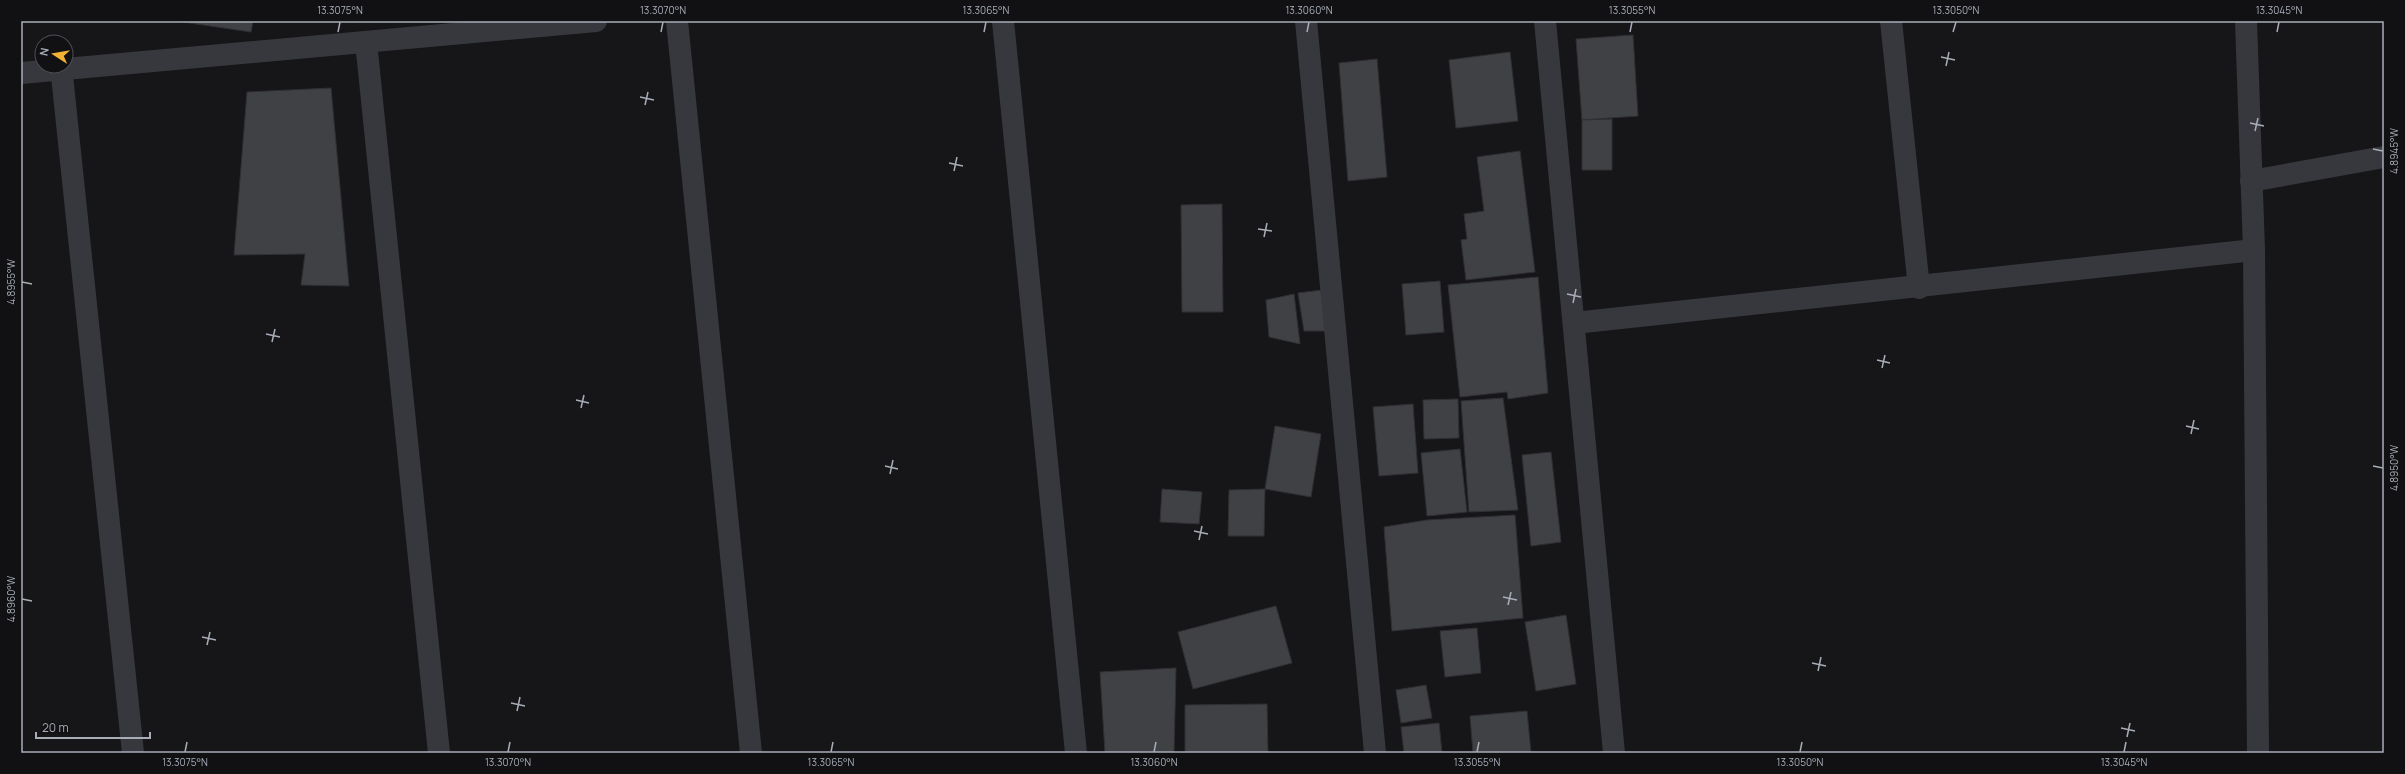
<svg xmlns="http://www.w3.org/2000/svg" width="2405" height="774" font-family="Manrope,sans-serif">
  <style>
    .building { fill: #404145; stroke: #303034 }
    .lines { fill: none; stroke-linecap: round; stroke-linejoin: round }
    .minor { stroke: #37383d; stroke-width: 22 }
    .ticks { fill: none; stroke: #a8adb8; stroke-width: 1.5 }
    .neatline { fill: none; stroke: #a8adb8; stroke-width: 1.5 }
    .ticks-label { font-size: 10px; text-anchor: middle; fill: #a8adb8 }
  </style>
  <rect width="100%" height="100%" fill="#161618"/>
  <g class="building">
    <polygon points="176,21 253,21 251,32"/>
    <polygon points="1633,35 1638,116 1582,120 1576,39"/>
    <polygon points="1510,52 1518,121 1456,128 1449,60"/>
    <polygon points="1377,59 1387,177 1348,181 1339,63"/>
    <polygon points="331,88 349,286 301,285 305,254 234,255 247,92"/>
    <polygon points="1612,119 1612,170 1582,170 1582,120"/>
    <polygon points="1520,151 1535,272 1466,280 1461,240 1467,239 1464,214 1484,211 1477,157"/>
    <polygon points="1222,204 1223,312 1182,312 1181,205"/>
    <polygon points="1538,277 1548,393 1508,399 1507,392 1460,397 1448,285"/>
    <polygon points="1440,281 1444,332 1406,335 1402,284"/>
    <polygon points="1322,290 1327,331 1304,331 1298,293"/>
    <polygon points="1294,294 1300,344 1269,337 1266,300"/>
    <polygon points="1503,398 1518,510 1469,512 1461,401"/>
    <polygon points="1458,399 1459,438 1424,439 1423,400"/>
    <polygon points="1413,404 1418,473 1379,476 1373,407"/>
    <polygon points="1275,426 1321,434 1311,497 1265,489"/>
    <polygon points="1460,449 1467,512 1427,516 1421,453"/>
    <polygon points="1551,452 1561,542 1531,546 1522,455"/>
    <polygon points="1162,489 1202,492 1199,524 1160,522"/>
    <polygon points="1265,489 1264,536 1228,536 1229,490"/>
    <polygon points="1515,515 1523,618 1392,631 1384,527 1427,520"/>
    <polygon points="1276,606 1292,663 1193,689 1178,632"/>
    <polygon points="1566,615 1576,684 1536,691 1525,622"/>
    <polygon points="1477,628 1481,673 1445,677 1440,631"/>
    <polygon points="1176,668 1174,753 1105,753 1100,672"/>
    <polygon points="1426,685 1432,718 1401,723 1396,690"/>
    <polygon points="1267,704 1268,753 1185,753 1185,705"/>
    <polygon points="1527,711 1531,753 1473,753 1470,716"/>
    <polygon points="1439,723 1442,753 1404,753 1401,727"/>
  </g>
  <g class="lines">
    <g class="minor">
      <polyline points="677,21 751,753"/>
      <polyline points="1003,21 1076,753"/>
      <polyline points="1306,21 1375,753"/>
      <polyline points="1545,21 1614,753"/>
      <polyline points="1891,21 1919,288"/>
      <polyline points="2246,21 2254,250 2258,753"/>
      <polyline points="366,42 439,753"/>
      <polyline points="61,66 133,753"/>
      <polyline points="21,73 596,21"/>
      <polyline points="2251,181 2384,157"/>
      <polyline points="1574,323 2254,250"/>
    </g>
  </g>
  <path class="ticks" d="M338 32 340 22M661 32 663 22M984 32 986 22M1307 32 1309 22M1630 32 1632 22M1953 32 1956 22M2277 32 2279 22M1941 57 1955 60M1946 66 1949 52M640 97 654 100M645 105 648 92M2250 123 2264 126M2255 131 2258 118M2373 149 2383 151M949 163 963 166M954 171 957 157M1258 229 1272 231M1264 237 1267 223M22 282 32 284M1567 294 1581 297M1573 303 1576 289M266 334 280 337M272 342 275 329M1877 360 1890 363M1882 368 1885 355M576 400 589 403M581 408 584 395M2186 426 2199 429M2191 434 2194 420M885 466 898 469M2373 466 2383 468M890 474 893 460M1194 531 1208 534M1199 540 1202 526M1503 597 1517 600M22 599 32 601M1508 605 1511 592M202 637 216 640M207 645 210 632M1812 663 1826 666M1818 671 1821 657M511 703 525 706M517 711 520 697M2121 728 2135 731M2127 737 2130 723M185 752 187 742M508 752 510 742M831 752 833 742M1154 752 1156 742M1477 752 1479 742M1800 752 1802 742M2124 752 2126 742"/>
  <rect width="2405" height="774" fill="none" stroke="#111113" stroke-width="44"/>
  <g transform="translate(54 54) rotate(282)"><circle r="19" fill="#111113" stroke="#4d4f55"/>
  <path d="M0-3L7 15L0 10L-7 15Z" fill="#f2b134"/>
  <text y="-6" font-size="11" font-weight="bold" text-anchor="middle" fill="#a8adb8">N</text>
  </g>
  <path d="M36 732v6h114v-6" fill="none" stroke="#a8adb8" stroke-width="2"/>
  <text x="42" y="732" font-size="12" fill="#a8adb8" stroke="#111113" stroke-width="3" paint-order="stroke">20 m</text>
  <rect x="22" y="22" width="2361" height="730" class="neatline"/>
  <g class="ticks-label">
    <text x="340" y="14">13.3075°N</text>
    <text x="663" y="14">13.3070°N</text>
    <text x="986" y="14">13.3065°N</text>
    <text x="1309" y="14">13.3060°N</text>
    <text x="1632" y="14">13.3055°N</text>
    <text x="1956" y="14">13.3050°N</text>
    <text x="2279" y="14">13.3045°N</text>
    <text transform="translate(2394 151) rotate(-90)" y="4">4.8945°W</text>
    <text transform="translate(11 282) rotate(-90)" y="4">4.8955°W</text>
    <text transform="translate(2394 468) rotate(-90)" y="4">4.8950°W</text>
    <text transform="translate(11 599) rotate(-90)" y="4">4.8960°W</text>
    <text x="185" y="766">13.3075°N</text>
    <text x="508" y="766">13.3070°N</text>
    <text x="831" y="766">13.3065°N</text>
    <text x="1154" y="766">13.3060°N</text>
    <text x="1477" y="766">13.3055°N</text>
    <text x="1800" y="766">13.3050°N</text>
    <text x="2124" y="766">13.3045°N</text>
  </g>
</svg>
